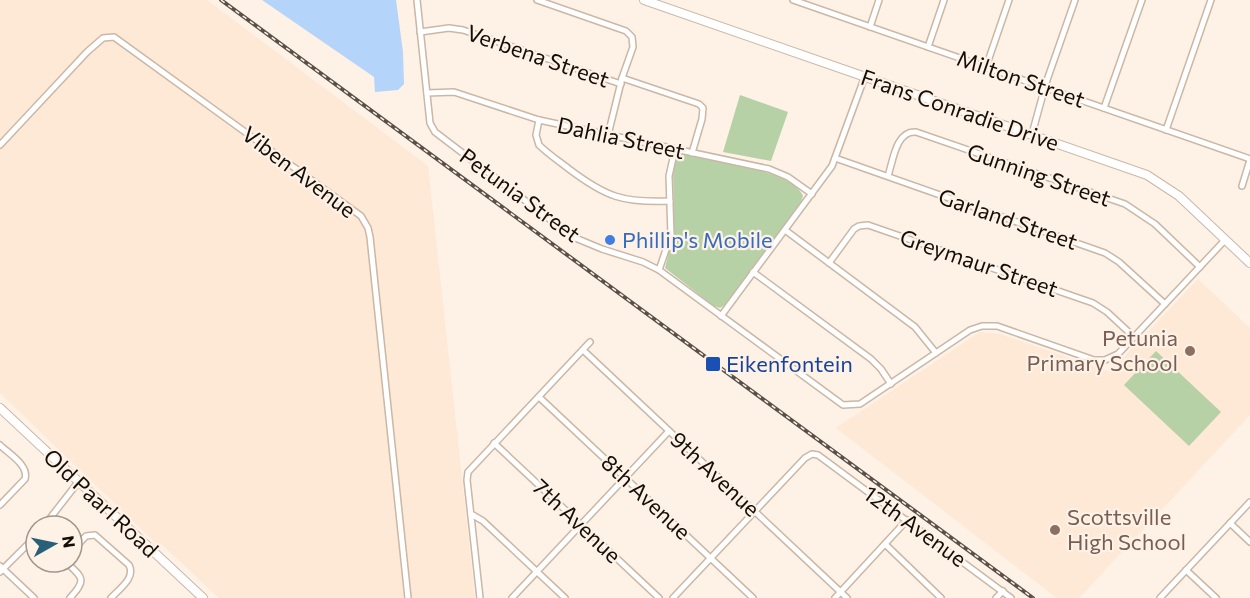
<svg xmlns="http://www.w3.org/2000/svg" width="1250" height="598" font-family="Commissioner,sans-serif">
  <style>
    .built { fill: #fee8d6 }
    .green { fill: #b6d1a6 }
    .water { fill: #b5d4fa }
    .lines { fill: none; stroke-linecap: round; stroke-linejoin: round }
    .street-casing { stroke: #cbb7a5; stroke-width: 8 }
    .secondary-casing { stroke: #cbb7a5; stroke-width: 10 }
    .street { stroke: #fff; stroke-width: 5 }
    .secondary { stroke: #fff; stroke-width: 8 }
    .rail-casing { stroke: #595149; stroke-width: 4 }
    .rail { stroke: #fef1e6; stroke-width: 1.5; stroke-dasharray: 4.5; stroke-linecap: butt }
    .shop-dot { fill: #3f7fe0; stroke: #fef1e6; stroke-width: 2 }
    .education-dot { fill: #8d6e63; stroke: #fef1e6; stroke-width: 2 }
    .transit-dot { fill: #1a4fb4; stroke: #fef1e6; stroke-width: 2 }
    .labels { text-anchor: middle; stroke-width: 4.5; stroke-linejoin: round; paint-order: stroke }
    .street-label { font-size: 22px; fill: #140e08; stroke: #fef1e6 }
    .shop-label { font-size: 22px; fill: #366cbe; stroke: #fef1e6; text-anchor: start }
    .education-label { font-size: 22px; fill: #785e54; stroke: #fef1e6; text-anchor: end }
    .transit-label { font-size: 22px; fill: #164399; stroke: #fef1e6; text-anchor: start }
  </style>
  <rect width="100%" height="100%" fill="#fef1e6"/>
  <g class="built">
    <polygon points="0,0 207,0 428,166 475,598 219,598 160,543 158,545 0,393"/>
    <polygon points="1198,279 1250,328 1250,415 1079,598 1057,598 836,428 980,332 1000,334 1110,372"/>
  </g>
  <g class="green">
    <polygon points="740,95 788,112 771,161 723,152"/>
    <path d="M682 154C708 159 793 170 803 196L801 202 725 305 720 308 714 306 665 268 674 230 673 169 676 157Z"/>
    <polygon points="1156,351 1221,412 1189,446 1124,385"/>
  </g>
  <polygon class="water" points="262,0 396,0 403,52 404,84 398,90 375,92 374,77"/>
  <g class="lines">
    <g class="street-casing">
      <g id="street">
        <polyline points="417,0 430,123 435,132 573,237 602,249 643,262 659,270 843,405 860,404 970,330 982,326 997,326 1094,360 1105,360 1118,354 1225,240"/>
        <polyline points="537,0 626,31 632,37 633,47 622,78 608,135"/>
        <polyline points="793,0 1250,159"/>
        <polyline points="870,27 879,0"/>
        <polyline points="420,32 449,28 463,30 621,84"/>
        <polyline points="928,47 944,0"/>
        <polyline points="986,67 1009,0"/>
        <polyline points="622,78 699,104 703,108 702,119 692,153"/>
        <polyline points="427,93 454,92 539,120 769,169 788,177 812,194"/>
        <polyline points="1104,108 1142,0"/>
        <path d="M539 120 536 135 539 145C548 154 559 161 569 169 606 197 623 203 670 201"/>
        <polyline points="1166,130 1211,0"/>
        <polyline points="1032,134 1046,83 1075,0"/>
        <polyline points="0,145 87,52 103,38 114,37 361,216 368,228 370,237 408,598"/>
        <polyline points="835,158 1105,253 1119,262 1165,304"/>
        <path d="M888 176C893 161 896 130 916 132L1125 204 1155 224 1200 267"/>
        <polyline points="1242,186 1250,160"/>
        <polyline points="785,230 915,327 936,353"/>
        <polyline points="829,263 854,229 859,226 868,225 1093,303 1107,312 1134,337"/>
        <polyline points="659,270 671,235 669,176 675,149"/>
        <polyline points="753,272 871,359 881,369 891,384"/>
        <polyline points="721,316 832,166 865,76"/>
        <polyline points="583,350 847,598"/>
        <polyline points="539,397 753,598"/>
        <polyline points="494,443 659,598"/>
        <path d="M0 445C9 454 29 465 25 479L0 505"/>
        <polyline points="471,514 483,521 565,598"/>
        <polyline points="1230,523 1250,542"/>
        <polyline points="44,526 79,481"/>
        <polyline points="885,544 941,598"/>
        <path d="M72 551 86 536 95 535 129 565C136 578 119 589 111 598"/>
        <path d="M66 562C83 578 87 579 70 598"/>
        <polyline points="0,566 34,598"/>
        <polyline points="1186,570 1216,598"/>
        <polyline points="0,572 36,536"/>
        <polyline points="480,598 467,480 468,472 590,342"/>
        <polyline points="512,598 669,431"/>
        <polyline points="673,598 805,458 812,454 818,455 1011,598"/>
        <polyline points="835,598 907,520"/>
        <polyline points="996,598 1003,591"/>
        <polyline points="1160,598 1250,502"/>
      </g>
    </g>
    <g class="secondary-casing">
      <g id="secondary">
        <polyline points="644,0 1147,175 1179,196 1250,263"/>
        <polyline points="0,408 203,598"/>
      </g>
    </g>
    <use href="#street" class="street"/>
    <use href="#secondary" class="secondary"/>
    <g class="rail-casing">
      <polyline id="rail" points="221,0 1033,598"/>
    </g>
    <use href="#rail" class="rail"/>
  </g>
  <circle class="shop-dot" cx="610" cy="240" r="6"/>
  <g class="education-dot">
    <circle cx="1190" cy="351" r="6"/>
    <circle cx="1055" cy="530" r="6"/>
  </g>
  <rect class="transit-dot" x="705" y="356" width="16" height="16" rx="3"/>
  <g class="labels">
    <g class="street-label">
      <text transform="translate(538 56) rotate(19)" y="8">Verbena Street</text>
      <text transform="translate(1021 79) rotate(19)" y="8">Milton Street</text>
      <text transform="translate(960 110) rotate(19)" y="8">Frans Conradie Drive</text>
      <text transform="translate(621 138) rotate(12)" y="8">Dahlia Street</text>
      <text transform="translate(299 172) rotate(37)" y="8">Viben Avenue</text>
      <text transform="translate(1039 175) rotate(19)" y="8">Gunning Street</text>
      <text transform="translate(520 195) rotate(36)" y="8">Petunia Street</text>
      <text transform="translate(1008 219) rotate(19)" y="8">Garland Street</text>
      <text transform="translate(979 263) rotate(19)" y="8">Greymaur Street</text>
      <text transform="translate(715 474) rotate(43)" y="8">9th Avenue</text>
      <text transform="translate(646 497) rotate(43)" y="8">8th Avenue</text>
      <text transform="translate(101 503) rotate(43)" y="8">Old Paarl Road</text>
      <text transform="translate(577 521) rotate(43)" y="8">7th Avenue</text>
      <text transform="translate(915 526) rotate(36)" y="8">12th Avenue</text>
    </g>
    <g class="shop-label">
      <text x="622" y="248">Phillip's Mobile</text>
    </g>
    <g class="education-label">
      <text x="1178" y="346">Petunia<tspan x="1178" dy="25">Primary School</tspan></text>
      <text x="1067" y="525" text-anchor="start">Scottsville<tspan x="1067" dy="25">High School</tspan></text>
    </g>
    <g class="transit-label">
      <text x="726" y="372">Eikenfontein</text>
    </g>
  </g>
  <g transform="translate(54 544) rotate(81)"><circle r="28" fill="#fef1e6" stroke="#a0968d" stroke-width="1.5"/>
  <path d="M0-4.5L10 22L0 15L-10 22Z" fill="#28607a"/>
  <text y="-9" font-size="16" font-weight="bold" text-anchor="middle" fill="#140e08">N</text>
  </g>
</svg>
